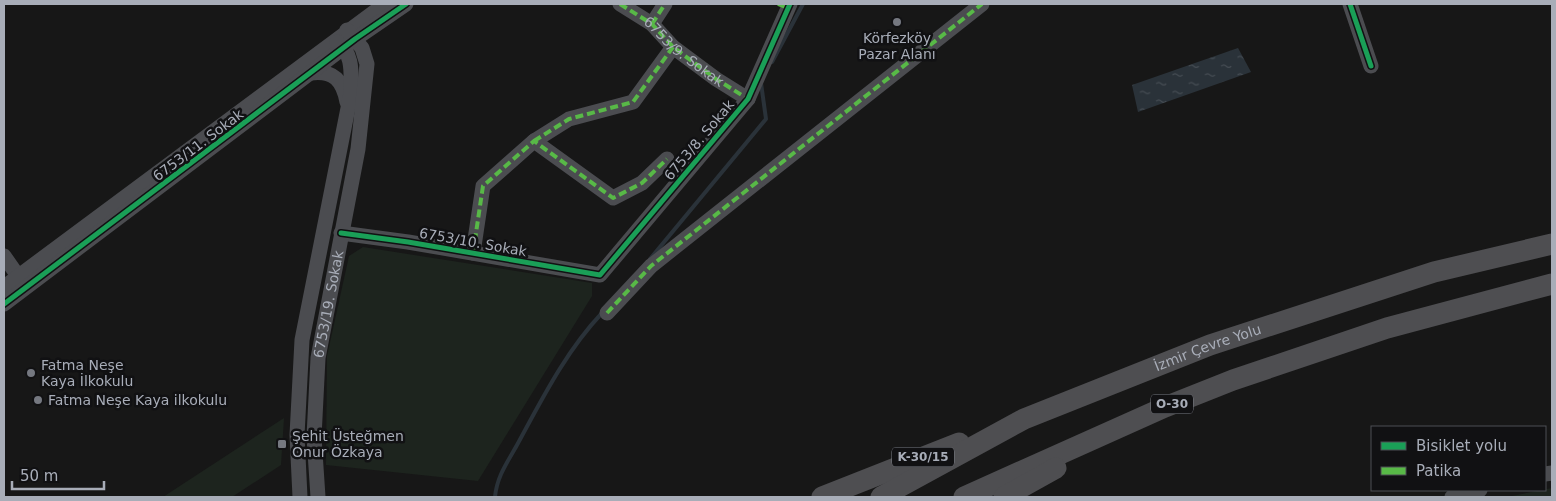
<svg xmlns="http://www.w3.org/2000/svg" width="1556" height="501" font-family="'DejaVu Sans',sans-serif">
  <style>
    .park { fill: #1d241e }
    .water { fill: url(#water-ripples) }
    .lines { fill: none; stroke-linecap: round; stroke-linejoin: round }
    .stream { stroke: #2a3239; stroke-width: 4 }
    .minor { stroke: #4b4c50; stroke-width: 15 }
    .highway { stroke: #4e4e51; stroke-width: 21 }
    .quiet { stroke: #58b947; stroke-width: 4; stroke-dasharray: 8 4; stroke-linecap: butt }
    .cycleway-casing { stroke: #111113; stroke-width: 8 }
    .cycleway { stroke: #1a9f57; stroke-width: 5 }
    .poi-dot { fill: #757880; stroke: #111113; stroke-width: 2 }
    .labels { text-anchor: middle; stroke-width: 5; stroke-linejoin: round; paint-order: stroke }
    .shield { fill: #111113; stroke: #7b7e86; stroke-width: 1 }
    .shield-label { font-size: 12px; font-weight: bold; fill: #a8adb8 }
    .poi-label { font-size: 14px; fill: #a8adb8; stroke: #111113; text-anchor: start }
    .street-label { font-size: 14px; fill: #a8adb8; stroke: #111113 }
  </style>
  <defs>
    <pattern id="water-ripples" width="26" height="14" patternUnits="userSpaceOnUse" patternTransform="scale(1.25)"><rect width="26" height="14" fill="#2a3239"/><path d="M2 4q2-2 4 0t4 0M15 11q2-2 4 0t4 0" fill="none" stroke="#464d54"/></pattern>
  </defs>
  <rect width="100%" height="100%" fill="#171717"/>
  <g class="park">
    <polygon points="363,247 592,283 592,296 478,481 326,465 327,356 349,256"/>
    <polygon points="284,418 281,465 232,497 163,497"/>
    <polygon points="1552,488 1552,497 1507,497"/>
  </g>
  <polygon class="water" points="1238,48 1251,72 1138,112 1132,85"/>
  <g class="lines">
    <g class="stream">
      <polyline points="772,62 803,4"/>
      <polyline points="650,259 766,119 761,83"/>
      <path d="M495 497C497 476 507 463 517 445 542 399 566 351 602 313"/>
    </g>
    <g class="minor">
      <path id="s1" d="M620 4 652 24 673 47 716 79 748 99"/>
      <polyline points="1350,4 1371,66"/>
      <polyline points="652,24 665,4"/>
      <path d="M311 73C334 70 343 81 347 102"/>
      <polyline points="534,141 569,119 633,102 673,47"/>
      <polyline points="341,233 408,242 600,275 748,99 790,4"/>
      <polyline points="473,253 483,186 534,141 613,198 642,183 667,159"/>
      <polyline points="4,256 18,276"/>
      <polyline points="4,287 385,4"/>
      <polyline points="4,304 355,39 406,4"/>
      <polyline points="607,313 651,266 982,4"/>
      <polyline points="1545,474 1552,473"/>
      <path d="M300 497 297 435 302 340 351 93C351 75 354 53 337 42"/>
      <path id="s2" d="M318 497 314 437 318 358 358 149 367 64 362 48 347 30"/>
      <polyline points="1452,497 1480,490"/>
    </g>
    <g class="highway">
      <polyline points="822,497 959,443"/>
      <path id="s3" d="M881 497 1024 419 1210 345 1434 272 1552 244"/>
      <polyline points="964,497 1165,407 1233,380 1387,328 1552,284"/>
      <polyline points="1004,497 1056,468"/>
    </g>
    <g class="quiet">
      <polyline points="620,4 652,24 673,47 716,79 748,99"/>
      <polyline points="778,4 788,8"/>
      <polyline points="652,24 665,4"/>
      <polyline points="534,141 569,119 633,102 673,47"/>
      <polyline points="473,253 483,186 534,141 613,198 642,183 667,159"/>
      <polyline points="607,313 651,266 982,4"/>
    </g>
    <g class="cycleway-casing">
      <g id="cycleway">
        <polyline points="1350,4 1371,66"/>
        <polyline points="341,233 408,242 600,275 748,99 790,4"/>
        <polyline points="4,304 355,39 406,4"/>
      </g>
    </g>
    <use href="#cycleway" class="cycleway"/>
  </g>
  <g class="poi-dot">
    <circle cx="897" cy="22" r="5"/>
    <circle cx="31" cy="373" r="5"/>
    <circle cx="38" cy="400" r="5"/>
    <rect x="277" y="439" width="10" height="10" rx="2.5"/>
  </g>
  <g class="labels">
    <g class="shield">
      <rect x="1151" y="394.5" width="42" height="19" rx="4"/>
      <rect x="892" y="447.5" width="62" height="19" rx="4"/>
    </g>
    <g class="shield-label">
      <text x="1172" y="408">O-30</text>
      <text x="923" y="461">K-30/15</text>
    </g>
    <g class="poi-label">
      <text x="897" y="43" text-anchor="middle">Körfezköy<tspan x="897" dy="16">Pazar Alanı</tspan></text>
      <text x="41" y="370">Fatma Neşe<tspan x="41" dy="16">Kaya İlkokulu</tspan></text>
      <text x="48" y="405">Fatma Neşe Kaya ilkokulu</text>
      <text x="292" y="441">Şehit Üsteğmen<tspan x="292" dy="16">Onur Özkaya</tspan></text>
    </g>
    <g class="street-label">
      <text dy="5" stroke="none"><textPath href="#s1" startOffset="80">6753/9. Sokak</textPath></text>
      <text transform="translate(699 140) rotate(-50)" y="5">6753/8. Sokak</text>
      <text transform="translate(198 145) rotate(-37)" y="5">6753/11. Sokak</text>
      <text transform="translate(473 242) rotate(10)" y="5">6753/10. Sokak</text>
      <text dy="5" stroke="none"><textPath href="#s2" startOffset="194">6753/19. Sokak</textPath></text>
      <text dy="5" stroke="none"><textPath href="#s3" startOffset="360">İzmir Çevre Yolu</textPath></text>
    </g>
  </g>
  <rect width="1556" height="501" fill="none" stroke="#a8adb8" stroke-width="10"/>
  <rect x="1371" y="426" width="175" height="65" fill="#111113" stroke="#4d4f55"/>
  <rect x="1381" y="442" width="25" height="8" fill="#1a9f57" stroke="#4d4f55"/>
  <text x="1416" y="451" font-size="15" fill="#a8adb8">Bisiklet yolu</text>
  <rect x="1381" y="467" width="25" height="8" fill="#58b947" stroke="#4d4f55"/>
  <text x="1416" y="476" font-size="15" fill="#a8adb8">Patika</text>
  <path d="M12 481v8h92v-8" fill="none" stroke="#a8adb8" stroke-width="2.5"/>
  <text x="20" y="481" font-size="15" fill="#a8adb8" stroke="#111113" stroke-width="4" paint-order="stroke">50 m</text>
</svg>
